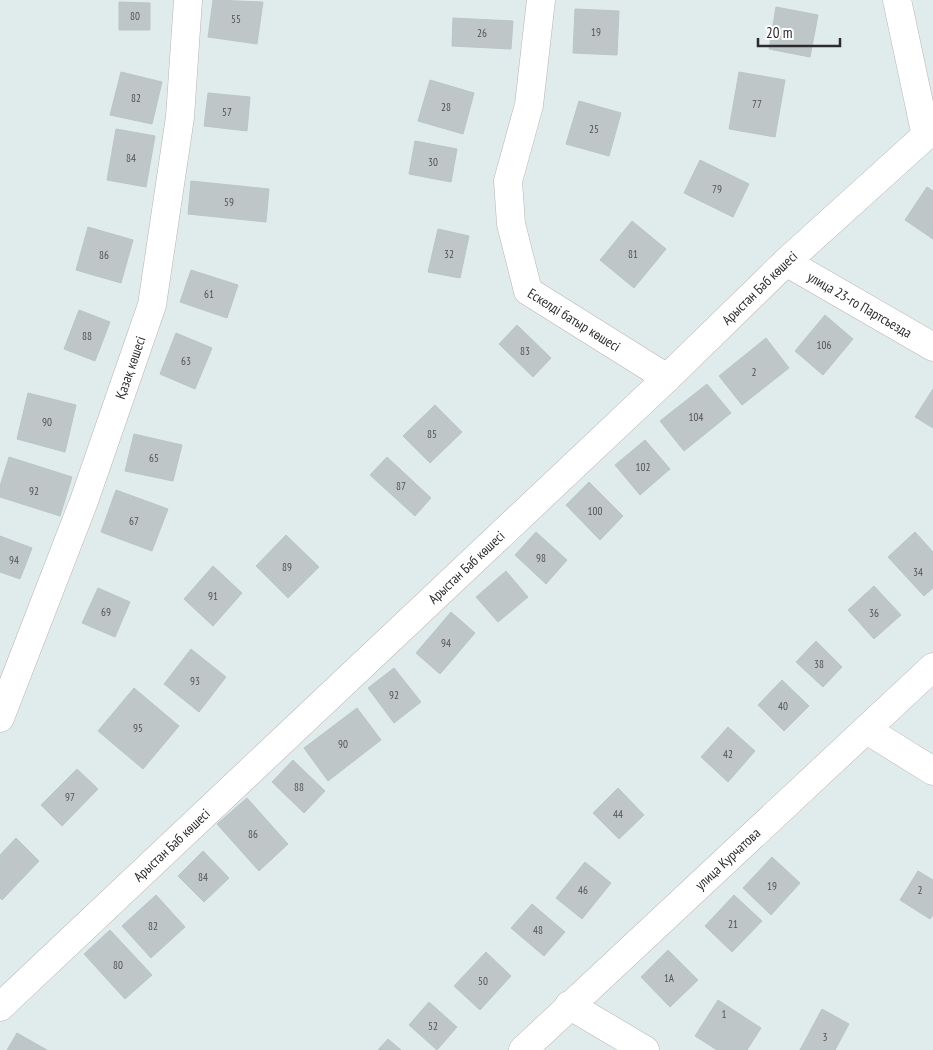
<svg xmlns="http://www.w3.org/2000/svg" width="933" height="1050" font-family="'PT Sans Narrow',sans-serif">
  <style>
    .building { fill: #bfc6c8; stroke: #b9c5c8 }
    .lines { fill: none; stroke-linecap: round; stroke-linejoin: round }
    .minor-casing { stroke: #bbb4b0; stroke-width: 29 }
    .minor { stroke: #fff; stroke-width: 28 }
    .labels { text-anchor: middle; stroke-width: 5; stroke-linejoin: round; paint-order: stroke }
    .number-label { font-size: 11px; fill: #515253 }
    .street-label { font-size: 14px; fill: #2c2c2c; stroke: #fff }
  </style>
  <rect width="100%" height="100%" fill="#e0ebec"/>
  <g class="building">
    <polygon points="213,0 263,2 257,44 208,37"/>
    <polygon points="119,2 150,3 150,30 119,30"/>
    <polygon points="776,7 818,15 810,57 769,49"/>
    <polygon points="575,9 619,11 617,55 573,53"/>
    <polygon points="453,18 513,21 511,49 452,46"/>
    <polygon points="121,72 162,82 152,124 110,115"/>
    <polygon points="739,72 785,80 775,137 729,129"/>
    <polygon points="430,80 474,93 463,134 418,121"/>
    <polygon points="208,93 250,97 247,131 204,126"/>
    <polygon points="579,101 621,113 609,156 566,144"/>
    <polygon points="116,129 155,136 146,187 107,180"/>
    <polygon points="415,141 457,149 451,182 409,174"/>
    <polygon points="700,160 749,184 733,217 684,193"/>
    <polygon points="191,181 269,189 266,222 188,214"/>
    <polygon points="927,187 933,191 933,239 905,220"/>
    <polygon points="632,221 666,249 634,288 600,260"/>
    <polygon points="88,227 133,240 121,283 76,270"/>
    <polygon points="438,229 469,236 460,278 428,272"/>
    <polygon points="191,270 238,285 227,318 180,302"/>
    <polygon points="79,310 110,322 95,361 64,349"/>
    <polygon points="825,315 853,339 823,375 795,351"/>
    <polygon points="517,325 551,358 533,377 499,344"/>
    <polygon points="176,333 212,348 195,389 160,374"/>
    <polygon points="766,338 789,368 742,405 719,376"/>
    <polygon points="707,384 731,413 684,451 660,421"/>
    <polygon points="933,389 933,428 915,417"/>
    <polygon points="28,393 76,405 65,452 17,439"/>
    <polygon points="435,405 462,432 430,463 403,436"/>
    <polygon points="134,434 182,445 173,481 125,471"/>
    <polygon points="645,440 670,469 640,495 615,465"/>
    <polygon points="9,457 72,477 60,516 0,497 0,486"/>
    <polygon points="387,457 431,498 415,516 370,475"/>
    <polygon points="589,482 623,516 600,540 566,505"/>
    <polygon points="116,490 168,509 152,551 101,532"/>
    <polygon points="536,532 567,560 546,584 515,555"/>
    <polygon points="915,532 933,552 933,588 924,596 888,557"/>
    <polygon points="286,535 319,567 288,598 256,566"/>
    <polygon points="0,536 32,548 20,579 0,572"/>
    <polygon points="213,566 242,593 213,626 184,599"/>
    <polygon points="506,571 528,597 498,622 476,597"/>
    <polygon points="874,586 901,615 874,639 848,610"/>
    <polygon points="98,588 130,602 115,637 82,623"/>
    <polygon points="451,612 475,633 440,674 416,653"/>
    <polygon points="816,641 842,667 823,687 796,662"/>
    <polygon points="191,649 226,677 199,712 164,684"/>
    <polygon points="394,668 421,702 394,723 368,688"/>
    <polygon points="782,680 809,706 784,731 758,705"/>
    <polygon points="134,688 179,726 143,769 98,731"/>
    <polygon points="357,708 381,740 328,781 304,748"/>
    <polygon points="728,727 755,751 728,782 701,757"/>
    <polygon points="293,760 325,791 304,813 272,782"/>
    <polygon points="77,769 98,789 62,826 41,805"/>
    <polygon points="618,788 644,815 619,839 593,813"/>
    <polygon points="247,798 288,844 259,871 217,824"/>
    <polygon points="16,838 39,861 2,900 0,898 0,855"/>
    <polygon points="203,851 229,878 204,902 178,876"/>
    <polygon points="772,857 800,883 771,915 743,888"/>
    <polygon points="585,862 611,883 582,919 556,898"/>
    <polygon points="918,871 933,880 933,915 930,919 900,900"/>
    <polygon points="156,895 185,927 151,958 122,926"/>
    <polygon points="734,895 762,921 732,952 705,926"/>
    <polygon points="532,904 565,932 544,956 511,928"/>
    <polygon points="110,930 152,975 125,999 84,954"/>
    <polygon points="668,950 698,980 670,1007 641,977"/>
    <polygon points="486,952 511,976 480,1010 454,986"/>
    <polygon points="718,1000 761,1028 747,1050 717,1050 695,1036"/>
    <polygon points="429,1002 457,1027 437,1050 409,1025"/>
    <polygon points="822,1009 849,1024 835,1050 800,1050"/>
    <polygon points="17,1033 47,1050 7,1050"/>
    <polygon points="388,1039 401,1050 378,1050"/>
  </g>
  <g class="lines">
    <g class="minor-casing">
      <g id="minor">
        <path id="s1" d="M541 0 529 105 508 181 511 224 528 291 667 378"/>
        <polyline points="897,0 926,136"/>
        <path id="s2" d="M786 262 933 347"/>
        <path id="s3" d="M0 718 84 501 152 305 180 117 188 0"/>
        <polyline points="867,730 933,771"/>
        <polyline points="569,1005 645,1050"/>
        <path id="s4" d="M0 1007 667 378 786 262 933 129"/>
        <path id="s5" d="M523 1050 933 667"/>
      </g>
    </g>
    <use href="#minor" class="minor"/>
  </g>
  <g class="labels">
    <g class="number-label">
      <text x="135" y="20">80</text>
      <text x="236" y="23">55</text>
      <text x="596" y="36">19</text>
      <text x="482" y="37">26</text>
      <text x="136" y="102">82</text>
      <text x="757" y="108">77</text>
      <text x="446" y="111">28</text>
      <text x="227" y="116">57</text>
      <text x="594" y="133">25</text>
      <text x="131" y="162">84</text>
      <text x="433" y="166">30</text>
      <text x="717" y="193">79</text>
      <text x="229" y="206">59</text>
      <text x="449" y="258">32</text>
      <text x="633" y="258">81</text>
      <text x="104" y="259">86</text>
      <text x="209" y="298">61</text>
      <text x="87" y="340">88</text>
      <text x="824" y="349">106</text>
      <text x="525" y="355">83</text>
      <text x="186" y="365">63</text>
      <text x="754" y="376">2</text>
      <text x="696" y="421">104</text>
      <text x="47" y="426">90</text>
      <text x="432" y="438">85</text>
      <text x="154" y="462">65</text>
      <text x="643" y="471">102</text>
      <text x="401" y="490">87</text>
      <text x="34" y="495">92</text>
      <text x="595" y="515">100</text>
      <text x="134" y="525">67</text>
      <text x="541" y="562">98</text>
      <text x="14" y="564">94</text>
      <text x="287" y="571">89</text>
      <text x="918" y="576">34</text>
      <text x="213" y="600">91</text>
      <text x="106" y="616">69</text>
      <text x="874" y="617">36</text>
      <text x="446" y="647">94</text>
      <text x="819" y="668">38</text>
      <text x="195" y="685">93</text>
      <text x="394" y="699">92</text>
      <text x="783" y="710">40</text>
      <text x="138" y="732">95</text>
      <text x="343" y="748">90</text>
      <text x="728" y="758">42</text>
      <text x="299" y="791">88</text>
      <text x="70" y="801">97</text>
      <text x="618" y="818">44</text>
      <text x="253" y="838">86</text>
      <text x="203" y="881">84</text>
      <text x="772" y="890">19</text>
      <text x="583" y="894">46</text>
      <text x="920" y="894">2</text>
      <text x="733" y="928">21</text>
      <text x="153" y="930">82</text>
      <text x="538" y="934">48</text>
      <text x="118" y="969">80</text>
      <text x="669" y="982">1А</text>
      <text x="483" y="985">50</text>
      <text x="724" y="1018">1</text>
      <text x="433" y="1030">52</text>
      <text x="825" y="1041">3</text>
    </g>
    <g class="street-label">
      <text dy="5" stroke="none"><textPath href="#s4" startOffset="1046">Арыстан Баб көшесі</textPath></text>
      <text dy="5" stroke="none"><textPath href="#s2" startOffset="85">улица 23-го Партсъезда</textPath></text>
      <text dy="5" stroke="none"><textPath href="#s1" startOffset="351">Ескелді батыр көшесі</textPath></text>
      <text dy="5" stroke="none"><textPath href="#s3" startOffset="374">Қазақ көшесі</textPath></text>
      <text dy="5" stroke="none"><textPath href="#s4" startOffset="641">Арыстан Баб көшесі</textPath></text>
      <text dy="5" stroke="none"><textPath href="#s4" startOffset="236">Арыстан Баб көшесі</textPath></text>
      <text dy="5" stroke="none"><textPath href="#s5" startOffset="280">улица Курчатова</textPath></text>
    </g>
  </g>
  <path d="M758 38v8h82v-8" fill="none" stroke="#2c2c2c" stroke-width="2.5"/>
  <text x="766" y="38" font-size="15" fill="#2c2c2c" stroke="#ffffff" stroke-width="4" paint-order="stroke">20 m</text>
</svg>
